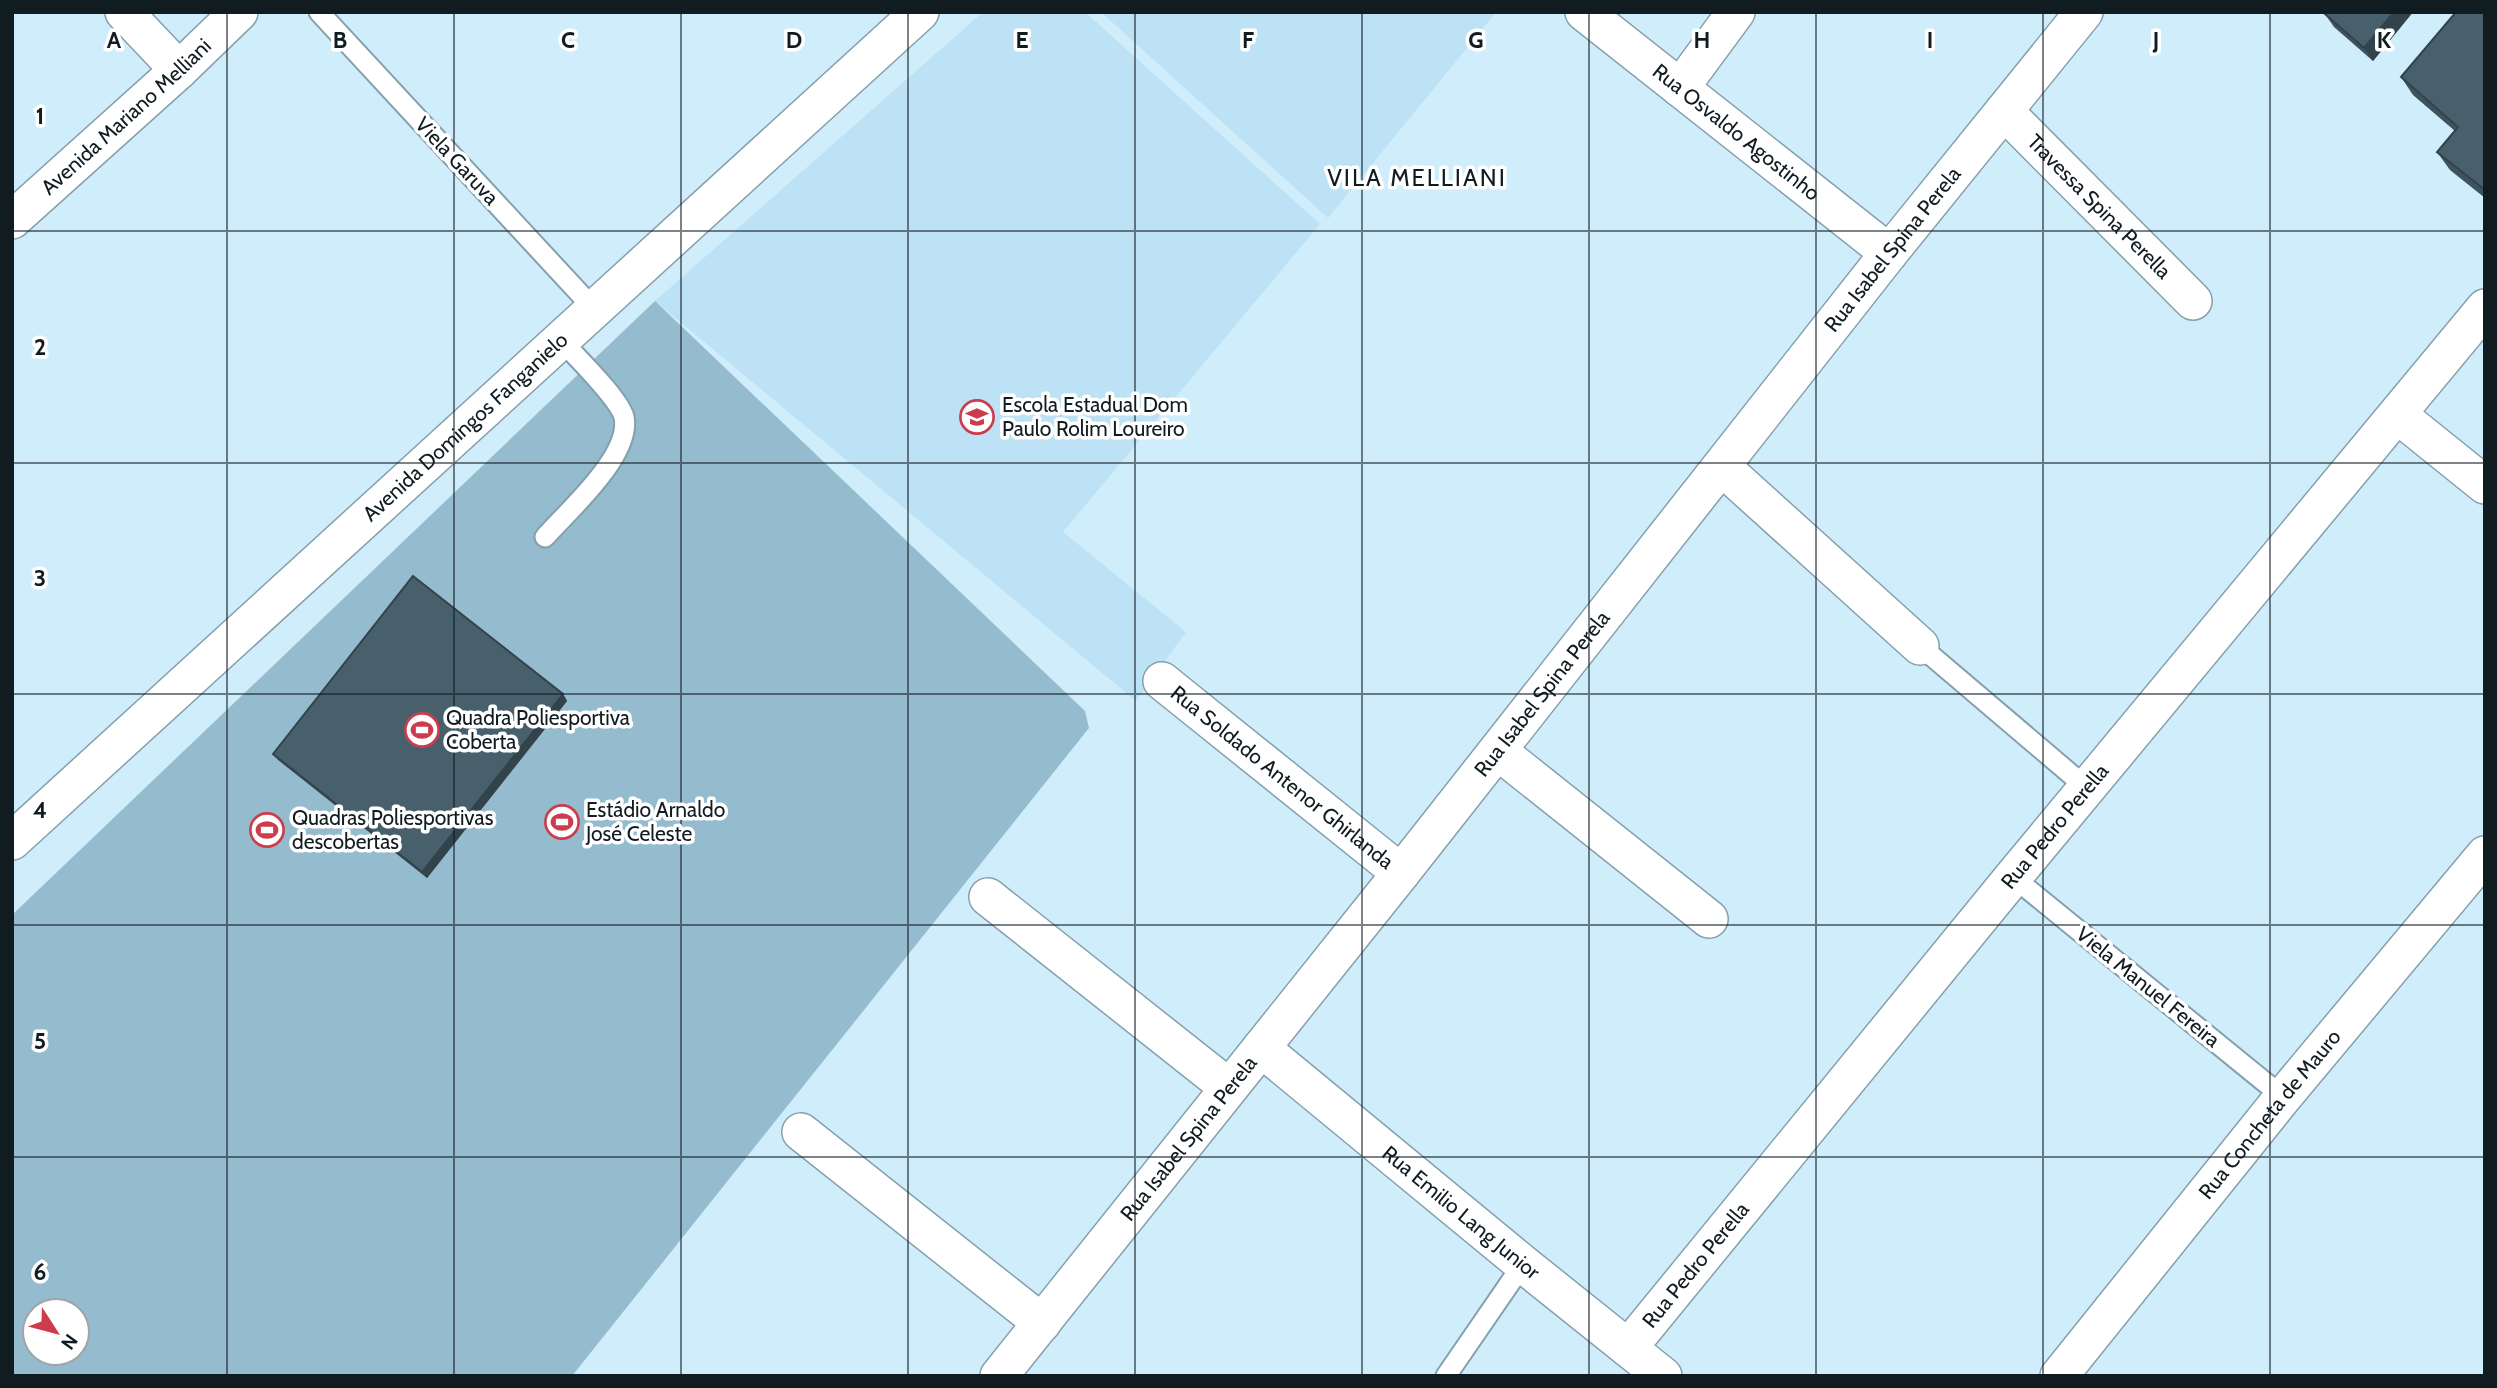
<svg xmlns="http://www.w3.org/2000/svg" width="2497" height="1388" font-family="Cabin,sans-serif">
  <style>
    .built { fill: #bde2f5 }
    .green { fill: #95bbce; fill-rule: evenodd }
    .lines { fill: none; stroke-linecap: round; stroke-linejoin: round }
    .lane-casing { stroke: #85a0ad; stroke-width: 23 }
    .street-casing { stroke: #85a0ad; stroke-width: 40 }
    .lane { stroke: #fff; stroke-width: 19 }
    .street { stroke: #fff; stroke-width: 37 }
    .wall { fill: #3d535d }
    .shaded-wall { fill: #32434c }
    .building { fill: #47606c; stroke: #32434c; stroke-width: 2 }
    .grid { fill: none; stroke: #111c21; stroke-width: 2; stroke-opacity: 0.55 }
    .labels { text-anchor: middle; stroke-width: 7; stroke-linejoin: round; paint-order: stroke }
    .street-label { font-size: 21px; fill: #111c21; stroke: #fff }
    .poi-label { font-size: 21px; fill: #111c21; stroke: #fff; text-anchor: start }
    .quarter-label { font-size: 24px; letter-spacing: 2px; fill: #111c21; stroke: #fff }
    .grid-label { font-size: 23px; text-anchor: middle; font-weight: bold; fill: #111c21; stroke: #fff; stroke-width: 7; stroke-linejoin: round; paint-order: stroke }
  </style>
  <rect width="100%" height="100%" fill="#d0edfb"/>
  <g class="built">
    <polygon points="983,12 1085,12 1320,224 1063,532 1186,632 1136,701 655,301"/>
    <polygon points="1101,12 1491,12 1494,15 1328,218"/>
  </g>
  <path class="green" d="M655 301 1085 711 1089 728 572 1376H12V915ZM35 1311H77V1353H35Z"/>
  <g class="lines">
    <g class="lane-casing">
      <g id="lane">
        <polyline points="319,12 595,310"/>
        <path d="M545 537C568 511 632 455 624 417 619 398 576 357 562 341"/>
        <polyline points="1920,646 2087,788"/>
        <polyline points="2013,877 2283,1097"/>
        <polyline points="1446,1376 1523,1264"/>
      </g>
    </g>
    <g class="street-casing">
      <g id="street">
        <polyline points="124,12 179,70"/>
        <path id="s1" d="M1584 12 1889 253"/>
        <polyline points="1680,88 1736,12"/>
        <path id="s2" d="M2004 111 2193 301"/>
        <path id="s3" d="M12 220 179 70 239 12"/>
        <polyline points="2398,415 2485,485"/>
        <polyline points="1722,467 1920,646"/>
        <path id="s4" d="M1162 681 1401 873"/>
        <polyline points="1498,751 1709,919"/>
        <path id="s5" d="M12 841 920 12"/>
        <polyline points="988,897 1228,1087"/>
        <path id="s6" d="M1261 1048 1523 1264 1663 1376"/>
        <polyline points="801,1132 1042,1323"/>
        <path id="s7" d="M1628 1348 2013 877 2485 308"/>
        <path id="s8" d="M999 1376 1401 873 1889 253 2084 12"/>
        <path id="s9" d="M2059 1376 2283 1097 2485 855"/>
      </g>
    </g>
    <use href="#lane" class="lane"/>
    <use href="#street" class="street"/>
  </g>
  <g class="wall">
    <polygon points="2413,12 2373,61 2334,27 2325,14"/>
    <polygon points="2485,12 2485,198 2450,170 2437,152 2455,131 2413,95 2401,77"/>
    <polygon points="563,694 567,701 427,878 278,760 273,754"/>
  </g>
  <g class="shaded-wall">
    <polygon points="2394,12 2413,12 2373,61 2364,48"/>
    <polygon points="563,694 567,701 427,878 422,872"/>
  </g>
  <g class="building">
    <polygon points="2326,12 2394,12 2364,48 2325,14"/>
    <polygon points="2456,12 2485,12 2485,190 2437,152 2458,127 2401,77"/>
    <polygon points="413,576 563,694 422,872 273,754"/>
  </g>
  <path class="grid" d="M227 12V1376M454 12V1376M681 12V1376M908 12V1376M1135 12V1376M1362 12V1376M1589 12V1376M1816 12V1376M2043 12V1376M2270 12V1376M12 231H2485M12 463H2485M12 694H2485M12 925H2485M12 1157H2485"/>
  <defs>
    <g id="school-ring" transform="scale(1.75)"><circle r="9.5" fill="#fff" stroke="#cc3c4c" stroke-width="1.5"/><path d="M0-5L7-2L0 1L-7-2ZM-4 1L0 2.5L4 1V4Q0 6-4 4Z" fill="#cc3c4c"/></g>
    <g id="stadium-ring" transform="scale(1.75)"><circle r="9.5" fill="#fff" stroke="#cc3c4c" stroke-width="1.5"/><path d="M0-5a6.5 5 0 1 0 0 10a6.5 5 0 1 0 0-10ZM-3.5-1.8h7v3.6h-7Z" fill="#cc3c4c"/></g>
  </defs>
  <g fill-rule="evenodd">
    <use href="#school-ring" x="977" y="417"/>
    <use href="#stadium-ring" x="422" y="730"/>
    <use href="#stadium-ring" x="562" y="822"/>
    <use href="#stadium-ring" x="267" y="830"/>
  </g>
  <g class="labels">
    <g class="street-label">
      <text dy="7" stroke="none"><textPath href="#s3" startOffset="154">Avenida Mariano Melliani</textPath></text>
      <text dy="7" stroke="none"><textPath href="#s1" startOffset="194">Rua Osvaldo Agostinho</textPath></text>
      <text transform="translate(457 161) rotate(47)" y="7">Viela Garuva</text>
      <text dy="7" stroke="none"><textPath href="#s2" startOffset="135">Travessa Spina Perella</textPath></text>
      <text dy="7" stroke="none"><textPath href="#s8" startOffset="1438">Rua Isabel Spina Perela</textPath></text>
      <text dy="7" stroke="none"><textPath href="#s5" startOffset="614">Avenida Domingos Fanganielo</textPath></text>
      <text dy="7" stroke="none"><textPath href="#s8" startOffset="872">Rua Isabel Spina Perela</textPath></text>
      <text dy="7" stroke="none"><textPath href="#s4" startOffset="154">Rua Soldado Antenor Ghirlanda</textPath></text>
      <text dy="7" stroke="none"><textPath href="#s7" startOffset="674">Rua Pedro Perella</textPath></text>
      <text transform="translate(2148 987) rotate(39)" y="7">Viela Manuel Fereira</text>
      <text dy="7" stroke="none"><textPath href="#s9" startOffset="336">Rua Concheta de Mauro</textPath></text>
      <text dy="7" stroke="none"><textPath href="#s8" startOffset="304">Rua Isabel Spina Perela</textPath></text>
      <text dy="7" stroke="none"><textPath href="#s6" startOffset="259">Rua Emilio Lang Junior</textPath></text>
      <text dy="7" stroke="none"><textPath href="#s7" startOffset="107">Rua Pedro Perella</textPath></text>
    </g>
    <g class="poi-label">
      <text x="1002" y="412">Escola Estadual Dom<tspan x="1002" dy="24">Paulo Rolim Loureiro</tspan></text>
      <text x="446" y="725">Quadra Poliesportiva<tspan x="446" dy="24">Coberta</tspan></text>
      <text x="586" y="817">Estádio Arnaldo<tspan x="586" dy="24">José Celeste</tspan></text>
      <text x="292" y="825">Quadras Poliesportivas<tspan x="292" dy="24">descobertas</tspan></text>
    </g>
    <g class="quarter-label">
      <text x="1417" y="186">VILA MELLIANI</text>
    </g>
  </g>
  <g class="grid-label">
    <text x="114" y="48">A</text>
    <text x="340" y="48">B</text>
    <text x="568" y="48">C</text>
    <text x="794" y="48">D</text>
    <text x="1022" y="48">E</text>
    <text x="1248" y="48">F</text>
    <text x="1476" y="48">G</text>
    <text x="1702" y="48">H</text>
    <text x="1930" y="48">I</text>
    <text x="2156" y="48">J</text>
    <text x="2384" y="48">K</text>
    <text x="40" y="124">1</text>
    <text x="40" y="355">2</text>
    <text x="40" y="586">3</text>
    <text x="40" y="818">4</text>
    <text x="40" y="1049">5</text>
    <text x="40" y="1280">6</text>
  </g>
  <rect width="2497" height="1388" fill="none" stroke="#111c21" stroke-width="28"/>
  <g transform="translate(56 1332) rotate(126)"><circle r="33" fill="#ffffff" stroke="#a0a4a6" stroke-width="2"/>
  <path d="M0-5L12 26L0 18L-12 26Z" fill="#cc3c4c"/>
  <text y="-10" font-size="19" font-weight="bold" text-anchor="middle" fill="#111c21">N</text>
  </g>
</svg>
